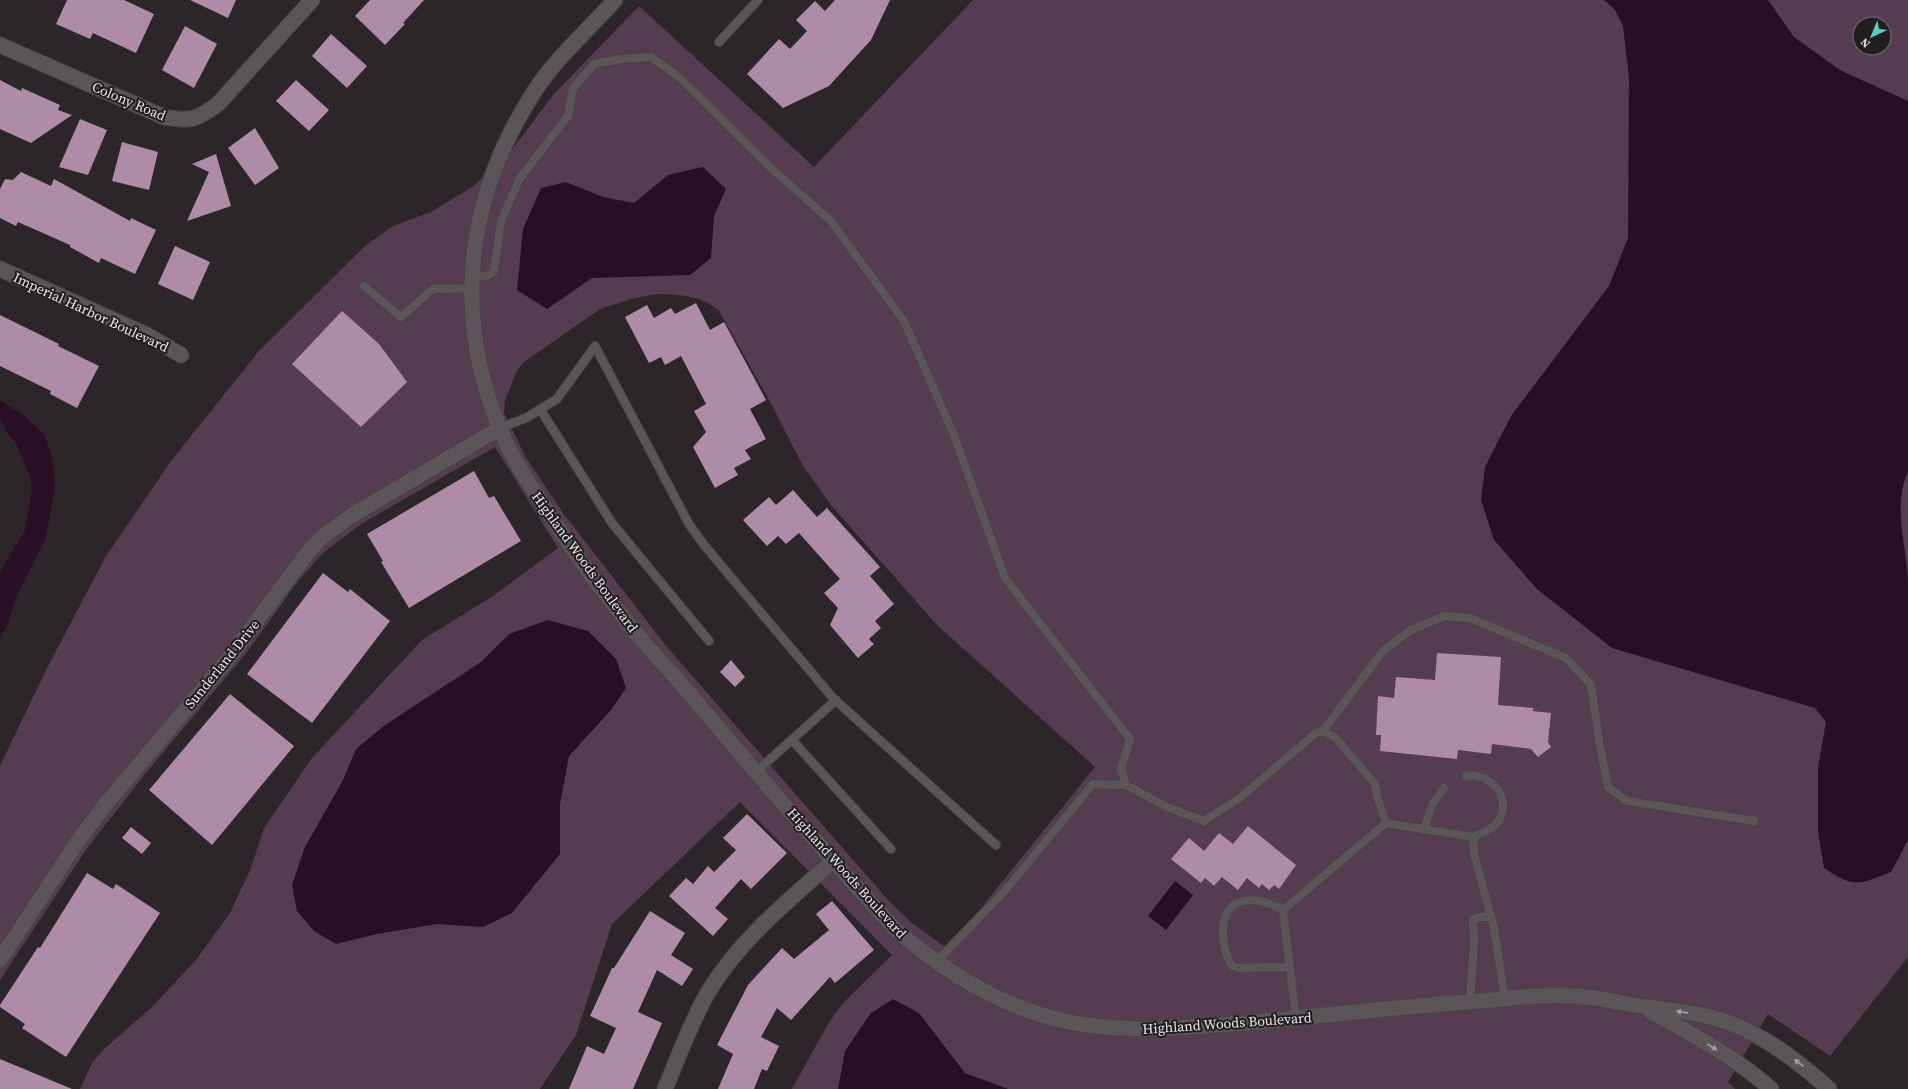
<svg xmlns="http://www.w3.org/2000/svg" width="1908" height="1089" font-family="'Source Serif 4',serif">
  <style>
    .green { fill: #563c51; fill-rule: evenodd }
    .water { fill: #290e25 }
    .building { fill: #ae8ba7 }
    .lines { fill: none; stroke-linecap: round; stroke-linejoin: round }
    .service-casing { stroke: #474346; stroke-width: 10 }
    .minor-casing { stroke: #474346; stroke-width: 17 }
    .service { stroke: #5b555a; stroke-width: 8 }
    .minor { stroke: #5b555a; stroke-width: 15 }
    .oneway { fill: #a29ea2 }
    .labels { text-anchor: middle; stroke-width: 4; stroke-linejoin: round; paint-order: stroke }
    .street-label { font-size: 14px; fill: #eae6e9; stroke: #221d21 }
  </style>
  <rect width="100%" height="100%" fill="#2c262b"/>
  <path class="green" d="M973 0H1908V957L1830 1056 1768 1014 1728 1082 1735 1089H792L829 1022 844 1002 892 955 740 802 612 924 576 1035 540 1089H80L92 1063 102 1051 152 1007 196 960 230 913 251 868 264 828 312 758 422 640 493 596 558 548 495 447 361 524 323 553 298 581 247 652 145 774 88 847 0 980V766L46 670 106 556 171 461 259 351 366 245 393 226 431 212 472 187 511 151 553 95 639 6 814 167ZM1860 24H1884V48H1860ZM657 294C681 295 701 295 719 311L768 398 803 466 831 505 937 625 1095 767 948 949 912 923 889 901 667 647 563 513 525 456 504 413 505 400 517 371 524 362 600 309 631 299Z"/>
  <g class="water">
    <path d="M1604 0H1768L1794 37 1840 70 1908 101V472C1892 506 1907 547 1908 583 1908 668 1908 754 1908 840L1891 872C1858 885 1854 888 1824 868L1818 832V767L1826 722 1815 708 1612 648 1537 589 1494 540 1481 500 1485 467 1511 416 1609 286 1628 238 1629 78 1623 26 1615 10Z"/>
    <polygon points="703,167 726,189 714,216 711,258 690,275 592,278 547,309 517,290 523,229 541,188 566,182 603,197 634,203 668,175"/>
    <polygon points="0,400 26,417 45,435 53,460 55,486 46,538 15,600 8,624 0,638 0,572 25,530 32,491 31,478 16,444 8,434 0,420"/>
    <polygon points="548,620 588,631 616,659 626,688 611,710 569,756 560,804 560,854 512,913 483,927 437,924 377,934 336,944 314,931 297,911 292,885 305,847 343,780 356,749 385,725 481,662 509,634"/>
    <polygon points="1175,881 1193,895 1166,930 1148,916"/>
    <polygon points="893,999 919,1013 965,1073 1008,1089 838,1089 845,1051 871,1013"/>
  </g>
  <g class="building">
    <polygon points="67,0 124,0 154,14 136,53 93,33 90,39 56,24"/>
    <polygon points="190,0 236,0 228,18"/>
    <polygon points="370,0 424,0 403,23 405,24 385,45 355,16"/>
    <polygon points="835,0 890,0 871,40 829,86 783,108 747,74 779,39 790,49 807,31 796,20 815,1 825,11"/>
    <polygon points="185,26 217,44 194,88 162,70"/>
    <polygon points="331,34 367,66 347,88 312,56"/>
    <polygon points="0,80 21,91 22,88 60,105 58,110 72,115 31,143 0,129"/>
    <polygon points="296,80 329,110 309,131 276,101"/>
    <polygon points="80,119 107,130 88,175 59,167"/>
    <polygon points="255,128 279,168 255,185 228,148"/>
    <polygon points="122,142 158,152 149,190 112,181"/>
    <polygon points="216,154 231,206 187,221 209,172 192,164"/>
    <polygon points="21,172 51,186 54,179 130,221 131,218 156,230 135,274 101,258 99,263 70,247 70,245 18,222 16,226 0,218 0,189 5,179 13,180"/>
    <polygon points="175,246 210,262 193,300 158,284"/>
    <polygon points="696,303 710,330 724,322 766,400 750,409 766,439 745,450 751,459 734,468 738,475 715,488 693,447 706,432 694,411 706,404 681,356 665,365 661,357 649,363 625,317 647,305 654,318 671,308 675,314"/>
    <polygon points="342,311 379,344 407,382 361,427 292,364"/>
    <polygon points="0,315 59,344 58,346 99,366 77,408 50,394 51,391 0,366"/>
    <polygon points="474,471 489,498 494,496 521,541 409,608 381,562 383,561 367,534"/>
    <polygon points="793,490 817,517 827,508 880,567 870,576 894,604 875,621 881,628 869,639 874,644 858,658 830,625 838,608 824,593 840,579 799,533 786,544 778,536 767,546 743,520 769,497 776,505"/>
    <polygon points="323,573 348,592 350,589 390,621 312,723 247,674"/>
    <polygon points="1437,653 1501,657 1498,705 1534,708 1532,711 1551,713 1548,742 1551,747 1538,757 1531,749 1492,744 1491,754 1458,750 1457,759 1380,751 1381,735 1376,735 1378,696 1394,698 1396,677 1435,680"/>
    <polygon points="731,660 745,677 735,687 720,672"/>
    <polygon points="230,694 294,746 212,845 149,790"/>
    <polygon points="747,814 787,853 751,889 741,879 715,908 728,919 713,936 669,896 686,878 693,884 708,866 714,872 736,850 723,838"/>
    <polygon points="1248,826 1296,865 1279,889 1274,885 1269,890 1262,884 1259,888 1247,878 1238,890 1222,877 1214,886 1205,878 1201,883 1171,859 1189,838 1204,851 1219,833 1233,844"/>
    <polygon points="131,827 151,843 142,854 122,838"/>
    <polygon points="87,873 113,889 116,884 160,913 66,1057 22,1028 25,1024 0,1007 0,1005 38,947 40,948"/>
    <polygon points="832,901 874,950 835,983 830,977 791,1020 777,1008 761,1037 779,1046 767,1071 762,1069 754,1089 718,1089 733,1054 717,1045 748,985 782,948 794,959 829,930 816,914"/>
    <polygon points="650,911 685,933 671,955 693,969 682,986 657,970 638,1012 662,1023 633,1089 569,1089 587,1046 604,1054 616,1028 590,1016 612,968 614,968"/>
    <polygon points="0,1059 72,1089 0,1089"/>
  </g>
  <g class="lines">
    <g class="service-casing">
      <g id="service">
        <polyline points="719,42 758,0"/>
        <polyline points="472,277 487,276 494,271 501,221 520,178 568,116 573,88 594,64 621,59 651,57 679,77 773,170 831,221 904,321 954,435 1005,578 1130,739 1121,769 1126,785"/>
        <polyline points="364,286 401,317 433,289 472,288"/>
        <polyline points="540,409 612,523 709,641"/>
        <polyline points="500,428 526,418 557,399 595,346 689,524 704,545 833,698 996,845"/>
        <polyline points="1323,731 1383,651 1411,630 1444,616 1470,618 1566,658 1591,685 1600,746 1608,787 1627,801 1754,821"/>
        <polyline points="792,740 891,849"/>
        <polyline points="756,772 836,700"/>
        <path d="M1466 776C1489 771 1513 798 1499 820 1493 829 1482 833 1473 837"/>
        <polyline points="1424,829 1432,805 1444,788"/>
        <path d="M1283 910C1256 895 1222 894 1223 933 1224 947 1225 954 1232 966L1239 968 1290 967"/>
        <polyline points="936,962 1004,892 1093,784 1126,785 1167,807 1204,821 1241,797 1316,733 1323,731 1336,738 1375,784 1377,796 1386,823"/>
        <polyline points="1470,1001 1474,943 1473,920 1477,917 1491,917"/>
        <polyline points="1296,1018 1283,910 1386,823 1473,837 1474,854 1494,928 1505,999"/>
      </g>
    </g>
    <g class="minor-casing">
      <g id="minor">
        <path d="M615 0C588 30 556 58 534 92 462 204 451 328 509 449 519 469 532 487 544 506 572 550 603 593 636 633 649 649 663 664 677 679 748 763 819 847 894 928 940 968 992 1002 1052 1018 1115 1035 1179 1028 1244 1023 1323 1016 1402 1006 1481 1001 1512 998 1543 994 1575 996 1600 997 1623 1004 1648 1007 1675 1011 1704 1013 1730 1023 1768 1038 1799 1062 1829 1089"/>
        <path d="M0 45 164 117C191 122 196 120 218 104L312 0"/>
        <polyline points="0,269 147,335 181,355"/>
        <polyline points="0,960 76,844 104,806 229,658 309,551 322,537 354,514 500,428"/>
        <path d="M1650 1011C1692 1034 1735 1057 1771 1089"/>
        <path d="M665 1089C678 1058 690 1024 707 994 739 940 787 902 834 860"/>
      </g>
    </g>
    <use href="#service" class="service"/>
    <use href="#minor" class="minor"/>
  </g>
  <defs><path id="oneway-solid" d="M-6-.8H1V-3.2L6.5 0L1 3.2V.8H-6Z"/></defs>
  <g class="oneway">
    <use href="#oneway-solid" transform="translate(1682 1012) rotate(-172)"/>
    <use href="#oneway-solid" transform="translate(1712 1047) rotate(32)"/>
    <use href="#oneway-solid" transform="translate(1799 1063) rotate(-142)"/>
  </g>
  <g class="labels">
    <g class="street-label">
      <text transform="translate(129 101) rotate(23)" y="5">Colony Road</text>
      <text transform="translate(91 312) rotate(25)" y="5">Imperial Harbor Boulevard</text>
      <text transform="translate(585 562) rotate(54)" y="5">Highland Woods Boulevard</text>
      <text transform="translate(222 664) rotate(-51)" y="5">Sunderland Drive</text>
      <text transform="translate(847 873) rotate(48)" y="5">Highland Woods Boulevard</text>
      <text transform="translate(1227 1023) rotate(-4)" y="5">Highland Woods Boulevard</text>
    </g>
  </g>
  <g transform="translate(1872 36) rotate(224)"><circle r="19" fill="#221d21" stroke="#726d71"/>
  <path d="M0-3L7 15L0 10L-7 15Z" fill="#59cebf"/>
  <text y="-6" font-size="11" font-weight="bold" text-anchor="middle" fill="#eae6e9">N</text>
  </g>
</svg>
